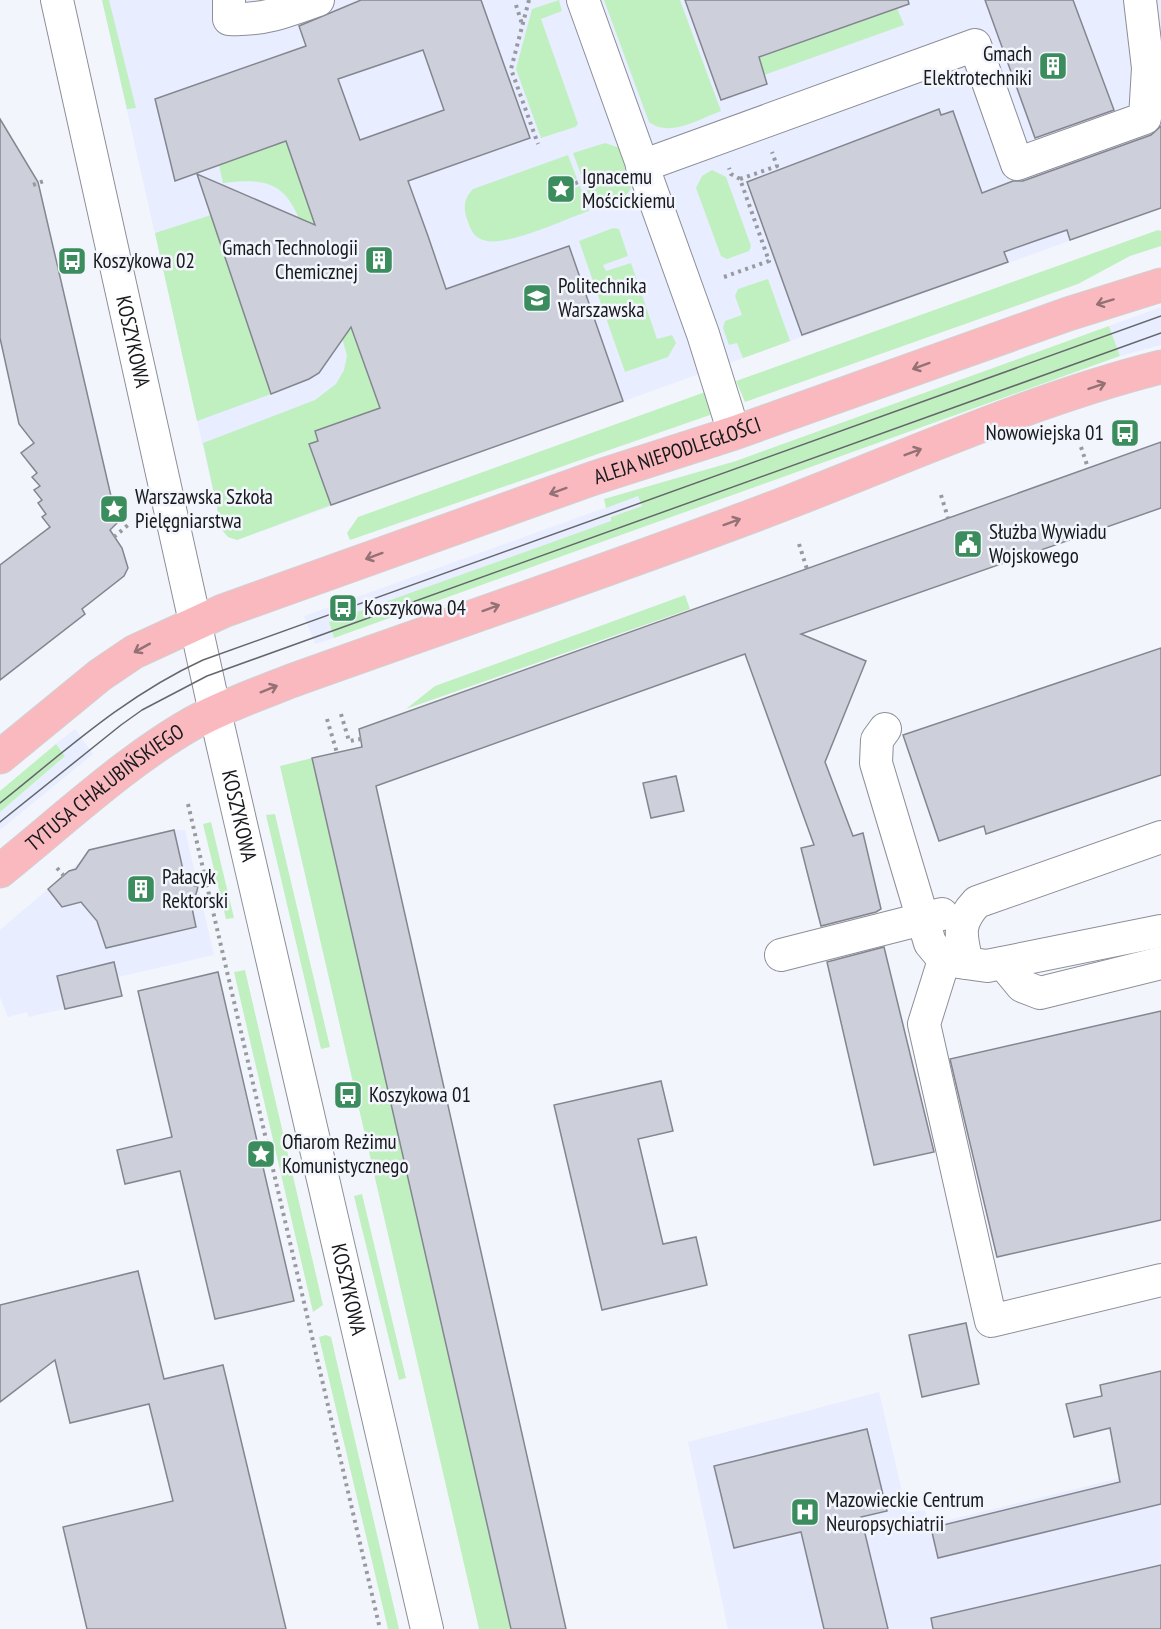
<svg xmlns="http://www.w3.org/2000/svg" width="1161" height="1629" font-family="'PT Sans Narrow',sans-serif">
  <style>
    .built { fill: #e8edff }
    .green { fill: #c0f0c0 }
    .building { fill: #cdd0da; stroke: #83868f; stroke-width: 1.5; fill-rule: evenodd }
    .lines { fill: none; stroke-linecap: round; stroke-linejoin: round }
    .minor-casing { stroke: #8c8f98; stroke-width: 34 }
    .major-casing { stroke: #d1d1d2; stroke-width: 35 }
    .path { stroke: #989a9f; stroke-width: 4; stroke-dasharray: 3 4.5; stroke-linecap: butt }
    .minor { stroke: #fff; stroke-width: 32 }
    .major { stroke: #f9b9be; stroke-width: 33 }
    .tram { stroke: #65676b; stroke-width: 1.5 }
    .oneway { stroke: #947175 }
    .labels { text-anchor: middle; stroke-width: 5; stroke-linejoin: round; paint-order: stroke }
    .poi-label { font-size: 21px; fill: #18191c; stroke: #f3f5fd; text-anchor: start }
    .street-label { font-size: 21px; fill: #18191c; stroke: #f3f5fd }
  </style>
  <rect width="100%" height="100%" fill="#f3f5fd"/>
  <g class="built">
    <polygon points="102,0 1161,0 1161,208 237,540 228,537 222,530"/>
    <polygon points="1161,307 1161,345 1120,356 1109,326"/>
    <polygon points="638,496 642,506 611,517 612,521 329,622 334,638 315,644 304,616"/>
    <polygon points="75,729 93,754 0,830 0,812 65,756 56,744"/>
    <polygon points="174,830 185,830 214,955 118,977 122,996 28,1017 27,1012 8,1017 0,997 0,930 81,861 87,853 93,852 92,849"/>
    <polygon points="879,1392 907,1513 925,1510 928,1525 1161,1468 1161,1629 728,1629 688,1442"/>
  </g>
  <g class="green">
    <polygon points="102,0 109,0 136,108 127,109"/>
    <polygon points="559,0 562,11 541,19 578,124 575,127 541,138 516,69 532,9"/>
    <path d="M604 0H680L721 111C699 119 670 138 649 122Z"/>
    <polygon points="897,8 904,25 764,75 758,57"/>
    <path d="M273 104 316 227 304 232C288 185 272 177 223 183L219 165Z"/>
    <path d="M605 143 620 148 633 182C630 200 609 203 594 209L573 153Z"/>
    <path d="M568 155 577 179 567 183 565 179 550 184 555 200 571 194 569 190 580 186 589 211C565 219 505 248 483 240 473 237 470 228 467 219 463 208 464 198 473 189Z"/>
    <polygon points="712,170 726,177 751,246 749,251 727,259 721,256 696,188 702,176"/>
    <polygon points="211,215 271,394 197,421 155,233"/>
    <polygon points="613,228 619,229 628,256 603,265 606,271 631,263 657,339 672,335 676,343 668,357 625,372 579,241"/>
    <polygon points="1158,230 1161,231 1161,246 1130,256 1078,284 745,402 736,381"/>
    <polygon points="768,279 790,341 743,358 737,343 729,345 723,328 725,321 742,315 735,296 738,289"/>
    <polygon points="347,314 380,408 315,432 318,441 309,445 331,505 237,540 228,537 222,530 203,443 315,400 336,384 344,370 347,356 341,334"/>
    <polygon points="1109,326 1120,356 334,638 329,622 611,521 611,517 642,506 638,496 606,508 604,499 736,461"/>
    <polygon points="708,391 710,415 350,540 347,533 358,517"/>
    <polygon points="685,595 690,609 406,709 435,686"/>
    <polygon points="56,744 65,756 0,812 0,791"/>
    <polygon points="312,758 511,1629 479,1629 280,766"/>
    <polygon points="275,814 330,1047 321,1049 266,815"/>
    <polygon points="211,822 234,918 226,919 203,824"/>
    <polygon points="245,970 323,1305 313,1312 234,972"/>
    <polygon points="362,1194 406,1378 399,1380 354,1196"/>
    <polygon points="326,1335 331,1337 399,1629 388,1629 319,1337"/>
  </g>
  <g class="building">
    <path d="M361 0H481L530 138 408 181 428 236 446 289 569 246 623 401 331 505 309 444 318 441 315 431 380 408 351 327 319 373 309 379 271 394 197 174 315 225 286 141 175 181 155 99 306 46 299 26ZM423 50 444 110 360 140 338 79Z"/>
    <polygon points="685,0 908,0 909,4 759,57 767,84 721,100"/>
    <polygon points="985,0 1073,0 1114,110 1035,138"/>
    <polygon points="939,109 941,115 953,111 982,193 1013,181 1023,181 1151,135 1161,126 1161,208 1070,240 1067,230 1035,241 1004,252 1008,262 802,335 747,182"/>
    <polygon points="0,119 38,182 114,509 117,523 110,530 122,548 128,568 124,576 82,609 85,614 0,680 0,565 50,527 42,517 46,514 38,503 42,500 34,490 40,486 32,477 37,473 21,453 34,443 19,424 0,338"/>
    <polygon points="1161,442 1161,508 801,634 866,661 825,762 853,836 863,833 881,909 876,912 821,926 801,848 814,845 745,654 376,786 566,1629 511,1629 312,758 362,747 359,729"/>
    <polygon points="1161,648 1161,775 986,834 984,826 939,841 903,735"/>
    <polygon points="676,776 684,811 651,818 643,783"/>
    <polygon points="174,830 186,883 198,887 192,908 196,927 106,948 97,921 81,902 62,907 48,889 69,871 76,869 89,850"/>
    <polygon points="884,947 934,1152 874,1165 827,962"/>
    <polygon points="114,962 122,996 65,1009 57,976"/>
    <polygon points="218,972 294,1301 215,1319 180,1171 125,1184 117,1150 172,1137 138,991"/>
    <polygon points="1161,1011 1161,1220 997,1257 950,1059"/>
    <polygon points="661,1081 673,1131 638,1139 663,1244 696,1237 707,1285 602,1310 554,1105"/>
    <polygon points="138,1271 164,1379 223,1365 286,1629 87,1629 63,1527 173,1501 149,1404 70,1423 55,1360 0,1402 0,1305"/>
    <polygon points="966,1323 979,1384 922,1397 909,1335"/>
    <polygon points="1161,1371 1161,1504 938,1558 931,1528 1120,1482 1110,1428 1074,1437 1066,1404 1102,1396 1100,1385"/>
    <polygon points="867,1429 887,1511 861,1517 888,1629 824,1629 801,1532 734,1548 714,1466"/>
    <polygon points="1161,1565 1161,1629 933,1629 931,1618"/>
  </g>
  <g class="lines">
    <g class="minor-casing">
      <g id="minor">
        <path id="s1" d="M57 0 215 712 427 1629"/>
        <path d="M229 0V19C262 21 288 11 318 0"/>
        <polyline points="583,0 703,334 734,433"/>
        <polyline points="642,166 975,45 1017,164 1145,118 1148,68 1140,0"/>
        <polyline points="885,729 877,740 876,763 930,943 944,960"/>
        <polyline points="1161,931 987,966 944,960 924,1024 991,1321 1161,1280"/>
        <polyline points="781,955 942,914"/>
        <path d="M967 963C961 936 956 924 977 902L1161 837"/>
        <polyline points="1003,963 1022,986 1040,993 1161,963"/>
      </g>
    </g>
    <g class="major-casing">
      <g id="major">
        <path id="s2" d="M0 757 100 675 134 652 223 611 594 478 734 433 1068 314 1161 285"/>
        <path id="s3" d="M0 871C61 822 126 761 193 723 224 706 258 694 291 681 458 621 628 564 794 500 913 454 1037 398 1161 367"/>
      </g>
    </g>
    <g class="path">
      <polyline points="529,0 511,69 538,144"/>
      <polyline points="516,5 522,24"/>
      <polyline points="740,179 777,166 772,152"/>
      <polyline points="33,185 44,181"/>
      <polyline points="568,186 581,181"/>
      <polyline points="724,277 769,261 740,179 731,174 729,168"/>
      <polyline points="1081,447 1088,468"/>
      <polyline points="941,495 948,518"/>
      <polyline points="114,537 128,525"/>
      <polyline points="799,544 807,569"/>
      <polyline points="341,714 349,741 361,739"/>
      <polyline points="327,719 337,753"/>
      <polyline points="188,804 380,1629"/>
      <polyline points="57,868 64,876"/>
    </g>
    <use href="#minor" class="minor"/>
    <use href="#major" class="major"/>
    <g class="tram">
      <path d="M0 803C65 751 126 695 203 660L1161 316"/>
      <polyline points="0,822 121,725 142,710 207,676 1161,333"/>
    </g>
  </g>
  <defs><path id="oneway-shaft" d="M-6 0H5M1.5-3L5.5 0L1.5 3" fill="none" stroke-width="1.6" stroke-linecap="round" stroke-linejoin="round" transform="scale(1.5)"/></defs>
  <g class="oneway">
    <use href="#oneway-shaft" transform="translate(1105 302) rotate(163)"/>
    <use href="#oneway-shaft" transform="translate(921 366) rotate(160)"/>
    <use href="#oneway-shaft" transform="translate(1097 386) rotate(-19)"/>
    <use href="#oneway-shaft" transform="translate(913 452) rotate(-21)"/>
    <use href="#oneway-shaft" transform="translate(558 491) rotate(160)"/>
    <use href="#oneway-shaft" transform="translate(732 522) rotate(-20)"/>
    <use href="#oneway-shaft" transform="translate(374 556) rotate(160)"/>
    <use href="#oneway-shaft" transform="translate(491 608) rotate(-20)"/>
    <use href="#oneway-shaft" transform="translate(142 648) rotate(151)"/>
    <use href="#oneway-shaft" transform="translate(269 689) rotate(-22)"/>
  </g>
  <defs>
    <g id="building-square" transform="scale(1.5)"><rect x="-9" y="-9" width="18" height="18" rx="4" fill="#3c8d5e" stroke="#f3f5fd"/><path d="M-4-6H4V6H1V3H-1V6H-4ZM-2.5-4.3h1.7v1.8h-1.7ZM.8-4.3h1.7v1.8H.8ZM-2.5-1h1.7V.8h-1.7ZM.8-1h1.7V.8H.8Z" fill="#fff"/></g>
    <g id="sight-square" transform="scale(1.5)"><rect x="-9" y="-9" width="18" height="18" rx="4" fill="#3c8d5e" stroke="#f3f5fd"/><path d="M0-6L1.8-2.2L6-1.7L2.9 1.2L3.7 5.4L0 3.3L-3.7 5.4L-2.9 1.2L-6-1.7L-1.8-2.2Z" fill="#fff"/></g>
    <g id="bus-square" transform="scale(1.5)"><rect x="-9" y="-9" width="18" height="18" rx="4" fill="#3c8d5e" stroke="#f3f5fd"/><path d="M-5-6H5V4H4V6H2V4H-2V6H-4V4H-5ZM-3.5-4V0h7V-4ZM-3.5 1.2v1.5H-2V1.2ZM2 1.2v1.5H3.5V1.2Z" fill="#fff"/></g>
    <g id="university-square" transform="scale(1.5)"><rect x="-9" y="-9" width="18" height="18" rx="4" fill="#3c8d5e" stroke="#f3f5fd"/><path d="M0-5L7-2L0 1L-7-2ZM-4 1L0 2.5L4 1V4Q0 6-4 4Z" fill="#fff"/></g>
    <g id="civic-square" transform="scale(1.5)"><rect x="-9" y="-9" width="18" height="18" rx="4" fill="#3c8d5e" stroke="#f3f5fd"/><path d="M-.6-6.5H3V-4.5H.6V-3L4-1V1h2V6H-6V1h2V-1L-.6-3ZM-1.2 2.5V6h2.4V2.5Z" fill="#fff"/></g>
    <g id="hospital-square" transform="scale(1.5)"><rect x="-9" y="-9" width="18" height="18" rx="4" fill="#3c8d5e" stroke="#f3f5fd"/><path d="M-5-5h3v3.5h4V-5h3V5h-3V1.5h-4V5h-3Z" fill="#fff"/></g>
  </defs>
  <g fill-rule="evenodd">
    <use href="#building-square" x="1053" y="66"/>
    <use href="#sight-square" x="561" y="189"/>
    <use href="#building-square" x="379" y="260"/>
    <use href="#bus-square" x="72" y="261"/>
    <use href="#university-square" x="537" y="298"/>
    <use href="#bus-square" x="1125" y="433"/>
    <use href="#sight-square" x="114" y="509"/>
    <use href="#civic-square" x="968" y="544"/>
    <use href="#bus-square" x="343" y="608"/>
    <use href="#building-square" x="141" y="889"/>
    <use href="#bus-square" x="348" y="1095"/>
    <use href="#sight-square" x="261" y="1154"/>
    <use href="#hospital-square" x="805" y="1512"/>
  </g>
  <g class="labels">
    <g class="poi-label">
      <text x="1032" y="61" text-anchor="end">Gmach<tspan x="1032" dy="24">Elektrotechniki</tspan></text>
      <text x="582" y="184">Ignacemu<tspan x="582" dy="24">Mościckiemu</tspan></text>
      <text x="358" y="255" text-anchor="end">Gmach Technologii<tspan x="358" dy="24">Chemicznej</tspan></text>
      <text x="93" y="268">Koszykowa 02</text>
      <text x="558" y="293">Politechnika<tspan x="558" dy="24">Warszawska</tspan></text>
      <text x="1104" y="440" text-anchor="end">Nowowiejska 01</text>
      <text x="135" y="504">Warszawska Szkoła<tspan x="135" dy="24">Pielęgniarstwa</tspan></text>
      <text x="989" y="539">Służba Wywiadu<tspan x="989" dy="24">Wojskowego</tspan></text>
      <text x="364" y="615">Koszykowa 04</text>
      <text x="162" y="884">Pałacyk<tspan x="162" dy="24">Rektorski</tspan></text>
      <text x="369" y="1102">Koszykowa 01</text>
      <text x="282" y="1149">Ofiarom Reżimu<tspan x="282" dy="24">Komunistycznego</tspan></text>
      <text x="826" y="1507">Mazowieckie Centrum<tspan x="826" dy="24">Neuropsychiatrii</tspan></text>
    </g>
    <g class="street-label">
      <text dy="7" stroke="none"><textPath href="#s1" startOffset="350">KOSZYKOWA</textPath></text>
      <text dy="7" stroke="none"><textPath href="#s2" startOffset="750">ALEJA NIEPODLEGŁOŚCI</textPath></text>
      <text dy="7" stroke="none"><textPath href="#s3" startOffset="134">TYTUSA CHAŁUBIŃSKIEGO</textPath></text>
      <text dy="7" stroke="none"><textPath href="#s1" startOffset="836">KOSZYKOWA</textPath></text>
      <text dy="7" stroke="none"><textPath href="#s1" startOffset="1322">KOSZYKOWA</textPath></text>
    </g>
  </g>
</svg>
